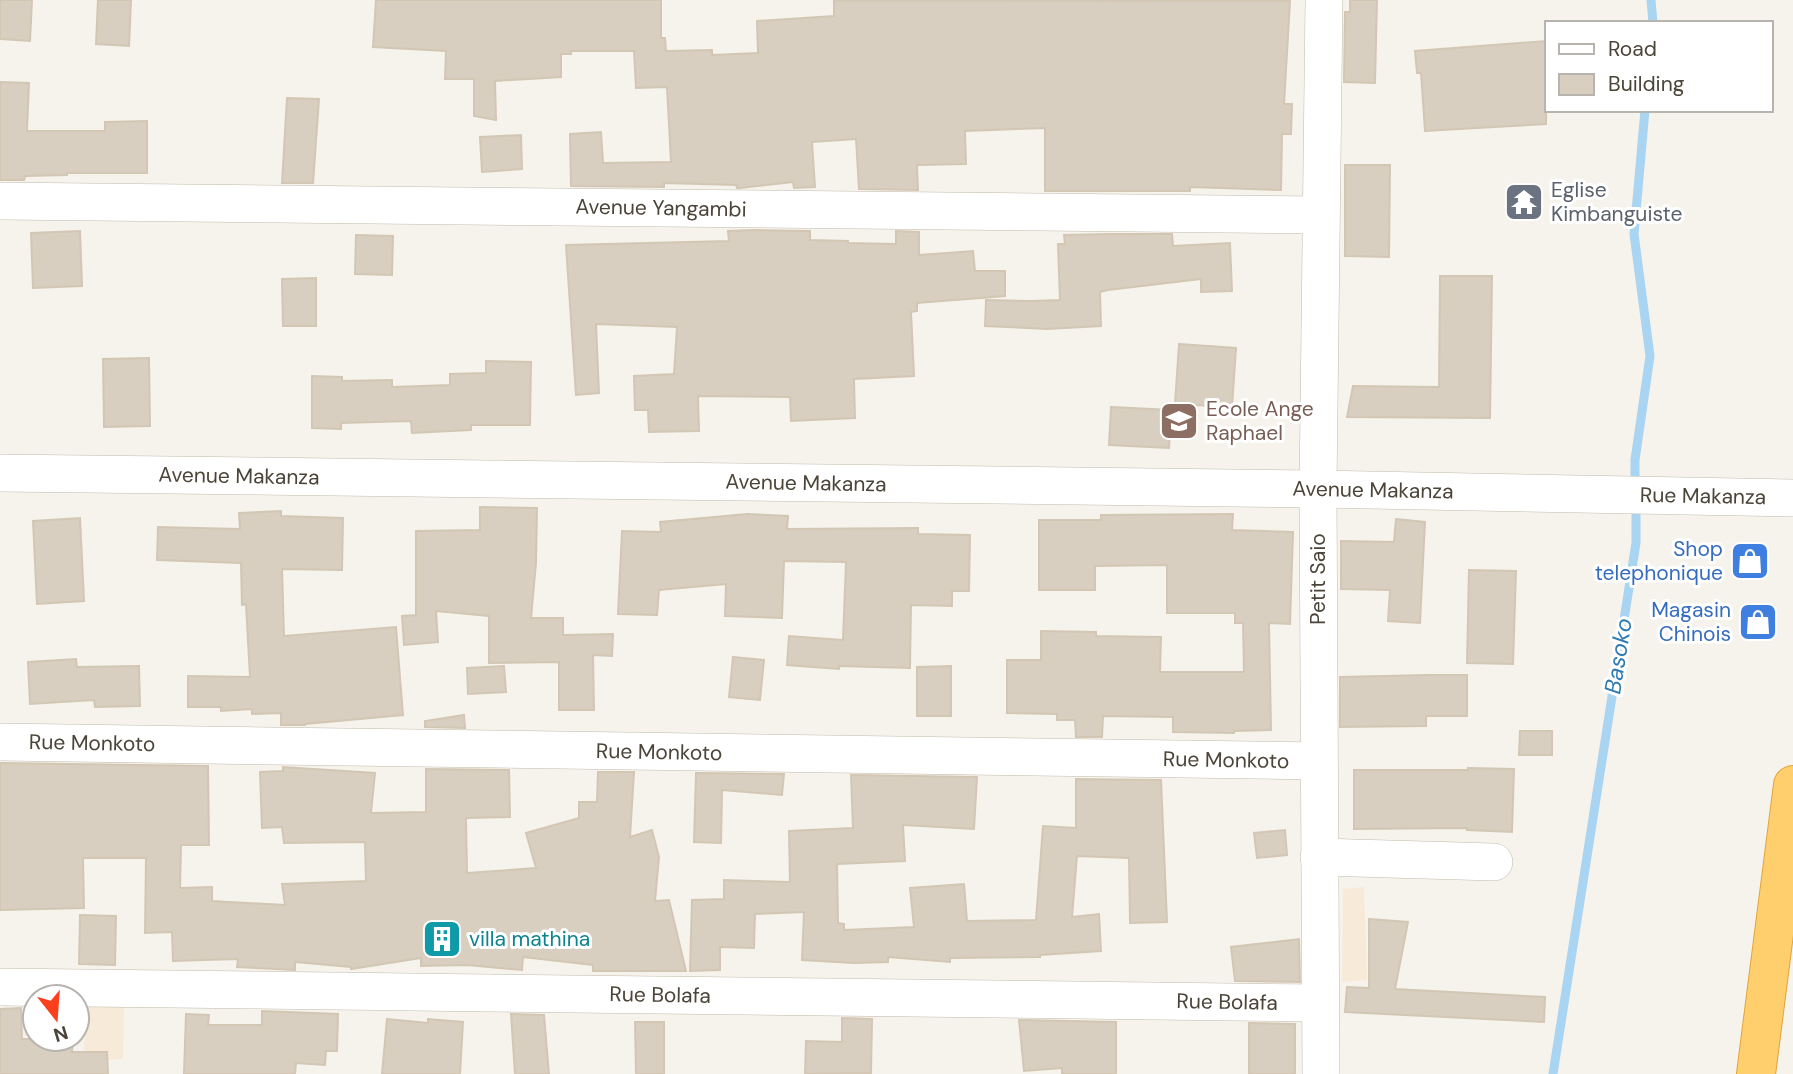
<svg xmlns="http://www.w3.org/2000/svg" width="1793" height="1074" font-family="'DM Sans',sans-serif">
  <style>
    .commercial { fill: #f7ead8 }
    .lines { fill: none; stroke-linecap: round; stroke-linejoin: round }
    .stream { stroke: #a9d4f2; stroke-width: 9 }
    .building { fill: #d8cfc1; stroke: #d3c7b4; stroke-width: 2 }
    .minor-casing { stroke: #c2bbae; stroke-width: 38 }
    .highway-casing { stroke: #e0a43c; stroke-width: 40 }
    .minor { stroke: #fff; stroke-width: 37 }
    .highway { stroke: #ffcf6e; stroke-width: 38 }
    .labels { text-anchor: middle; stroke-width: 6; stroke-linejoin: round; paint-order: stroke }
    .worship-label { font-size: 21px; fill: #5b616d; stroke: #fff; text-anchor: start }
    .street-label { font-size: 21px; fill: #4b4439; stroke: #fff }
    .education-label { font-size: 21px; fill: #785e54; stroke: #fff; text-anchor: start }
    .shop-label { font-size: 21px; fill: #366cbe; stroke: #fff; text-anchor: end }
    .culture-label { font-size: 21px; fill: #0d838f; stroke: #fff; text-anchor: start }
    .water-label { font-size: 23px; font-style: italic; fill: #2e7ab2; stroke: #fff }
  </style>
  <rect width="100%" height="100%" fill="#f6f3ec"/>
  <g class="commercial">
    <polygon points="1364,887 1367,980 1342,982 1343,889"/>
    <polygon points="87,999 124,1003 123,1059 83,1061"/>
  </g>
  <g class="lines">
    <g class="stream">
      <polyline points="1651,0 1653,23"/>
      <polyline points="1635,487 1635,460 1650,356 1634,234 1645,110"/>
      <polyline points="1553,1074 1636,543 1636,501"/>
    </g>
  </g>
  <g class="building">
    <polygon points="0,0 32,0 30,41 0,39"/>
    <polygon points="98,0 131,0 129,46 96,44"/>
    <polygon points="376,0 661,0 661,38 665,38 666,51 712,50 712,55 758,53 757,21 834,16 834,0 1290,1 1284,104 1292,104 1291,134 1282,134 1281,190 1190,187 1190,191 1045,191 1045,128 965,131 966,164 917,165 918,190 859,189 856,139 812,142 815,187 794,188 793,182 740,188 737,188 736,185 664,183 664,187 571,186 570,134 601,132 603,163 671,162 667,87 636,88 634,51 571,51 571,54 561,54 561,77 495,81 496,120 474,116 474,79 445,79 446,51 373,47"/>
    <polygon points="1350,0 1377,0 1375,83 1344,82 1345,12 1350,12"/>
    <polygon points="1546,41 1546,124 1425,131 1421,73 1417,73 1415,51"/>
    <polygon points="0,82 29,83 27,131 105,131 105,122 147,121 147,173 67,173 67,175 25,176 24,180 0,180"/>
    <polygon points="287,98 319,99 313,183 282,183"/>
    <polygon points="521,135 522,169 482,172 480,137"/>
    <polygon points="1345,165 1390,165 1389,257 1345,256"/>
    <polygon points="755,230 810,231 810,240 848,241 848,243 896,244 896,231 919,232 919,255 973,251 975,271 1005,271 1005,296 917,303 917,311 911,312 914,376 854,379 855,418 791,421 790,397 698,396 699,431 649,432 648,410 635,410 634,376 674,374 677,327 596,324 599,393 576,395 566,245 729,241 728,231"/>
    <polygon points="80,231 82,286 33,288 31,233"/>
    <polygon points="1111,234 1172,234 1173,246 1230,243 1232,291 1201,292 1201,279 1108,290 1100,292 1101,326 1047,329 985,326 986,300 1031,301 1060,300 1058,244 1065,244 1064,235"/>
    <polygon points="356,235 393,236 392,275 355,274"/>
    <polygon points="1440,276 1492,276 1490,418 1347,417 1353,386 1439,387"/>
    <polygon points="316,278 316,326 283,326 282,279"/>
    <polygon points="1179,344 1236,348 1232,407 1175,404"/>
    <polygon points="149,358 150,426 104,427 103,359"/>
    <polygon points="486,361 531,362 530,425 471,425 471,430 412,433 411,421 341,423 341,429 312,428 312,376 342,377 342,381 392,380 392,387 450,385 450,374 486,373"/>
    <polygon points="1111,407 1171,410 1169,448 1109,445"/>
    <polygon points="480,507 537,508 536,563 531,618 563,618 563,635 613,634 612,656 593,655 594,710 559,710 559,662 489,663 489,616 436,611 438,642 404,645 402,616 416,615 416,531 480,530"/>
    <polygon points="281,511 281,516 343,518 342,570 282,569 284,636 396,627 403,715 305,724 305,725 281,725 281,713 252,714 252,709 221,711 221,707 188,707 188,676 250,677 246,604 242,605 241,563 157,560 158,527 240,529 239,513"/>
    <polygon points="747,514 788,516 787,529 918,528 918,534 970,535 969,591 952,591 952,606 911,605 910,668 839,666 839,669 787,665 789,636 843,640 846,562 784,561 782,618 725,616 726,584 659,590 657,615 618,614 622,531 661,532 660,522"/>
    <polygon points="1233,514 1232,530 1293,532 1290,624 1269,623 1271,730 1234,731 1234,733 1173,732 1173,717 1103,716 1102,737 1076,737 1075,720 1057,720 1057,714 1007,713 1007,660 1041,660 1041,631 1096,632 1096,636 1161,637 1160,672 1244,672 1243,623 1235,623 1235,613 1167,613 1167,565 1095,566 1095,590 1039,590 1039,520 1101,520 1101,515"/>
    <polygon points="80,518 84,601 37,604 33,521"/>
    <polygon points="1396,519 1425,522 1420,623 1388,621 1390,590 1341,589 1341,541 1394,542"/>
    <polygon points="1469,570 1516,571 1513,664 1467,663"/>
    <polygon points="733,657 764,660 760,700 729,697"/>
    <polygon points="76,659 77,667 139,666 140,706 95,707 94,700 30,704 28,662"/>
    <polygon points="504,666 506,692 468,694 467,668"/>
    <polygon points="951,666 951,716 917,716 917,667"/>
    <polygon points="1428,675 1467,675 1467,716 1426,716 1426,726 1340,727 1340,677"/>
    <polygon points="464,715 465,728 425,727 425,721"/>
    <polygon points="1520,731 1552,731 1552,755 1519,755"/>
    <polygon points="0,763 208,766 209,845 181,845 180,888 212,887 212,901 285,905 282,884 366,881 365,842 284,843 282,827 262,828 260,772 283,771 283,767 375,773 371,813 426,812 426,769 509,770 510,817 466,818 467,873 536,868 526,833 579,818 579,802 597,802 598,772 634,772 630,837 652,830 659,857 655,901 669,900 686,971 593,971 593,965 523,957 522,970 467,965 421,966 421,958 351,969 351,967 295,962 295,970 237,967 238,959 173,961 172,932 145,933 146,858 83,858 84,908 0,910"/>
    <polygon points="1468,768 1514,769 1512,832 1467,830 1467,828 1354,829 1354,770 1468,770"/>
    <polygon points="696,773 784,774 782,795 722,790 721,843 694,842"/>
    <polygon points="851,775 977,777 974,829 903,825 905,861 837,864 838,923 844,924 844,930 914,927 910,888 964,884 967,921 1036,920 1043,826 1076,828 1076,779 1161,780 1167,922 1130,923 1129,858 1077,856 1072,917 1099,914 1101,951 1040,955 1040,957 950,958 950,962 888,957 888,962 854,963 802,960 804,912 755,914 754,948 720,947 720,970 690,971 692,900 724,899 724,880 790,882 789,831 853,828"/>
    <polygon points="1285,830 1287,855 1257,858 1254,833"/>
    <polygon points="80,915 116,916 115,965 79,964"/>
    <polygon points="1369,919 1408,922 1395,989 1545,997 1544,1022 1345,1012 1347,987 1369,988"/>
    <polygon points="1299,939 1300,982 1235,981 1231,947"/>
    <polygon points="21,1008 22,1039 73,1039 72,1052 107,1052 108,1074 0,1074 0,1009"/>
    <polygon points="262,1011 338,1014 337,1051 326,1051 325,1065 296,1063 295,1074 184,1074 186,1014 209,1015 208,1025 262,1025"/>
    <polygon points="511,1014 544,1015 549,1074 515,1074"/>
    <polygon points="842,1018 872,1019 871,1073 805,1074 806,1041 842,1042"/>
    <polygon points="387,1019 428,1023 428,1019 463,1022 460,1074 382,1074"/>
    <polygon points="1019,1020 1116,1022 1116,1074 1062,1074 1062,1068 1024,1071"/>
    <polygon points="635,1022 664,1022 664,1074 636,1074"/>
    <polygon points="1249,1023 1295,1024 1295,1074 1249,1074"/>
  </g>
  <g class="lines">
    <g class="minor-casing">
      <g id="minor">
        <polyline points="0,201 1321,215"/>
        <polyline points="0,473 1318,489 1793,498"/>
        <polyline points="0,742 1318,761"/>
        <polyline points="1319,857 1494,862"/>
        <polyline points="0,987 1320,1003"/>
        <polyline points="1321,1074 1318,489 1324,0"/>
      </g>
    </g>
    <g class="highway-casing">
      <polyline id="highway" points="1756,1074 1793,785"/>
    </g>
    <use href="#minor" class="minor"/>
    <use href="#highway" class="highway"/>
  </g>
  <defs>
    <g id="temple-square" transform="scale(2.0125)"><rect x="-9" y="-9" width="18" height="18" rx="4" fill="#6b7280" stroke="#fff"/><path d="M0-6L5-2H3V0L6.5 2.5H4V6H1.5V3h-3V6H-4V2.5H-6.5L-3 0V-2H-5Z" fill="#fff"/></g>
    <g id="school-square" transform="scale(2.0125)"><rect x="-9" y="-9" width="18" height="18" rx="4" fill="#8d6e63" stroke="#fff"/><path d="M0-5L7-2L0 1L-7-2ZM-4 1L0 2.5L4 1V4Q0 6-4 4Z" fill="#fff"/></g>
    <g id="shop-square" transform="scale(2.0125)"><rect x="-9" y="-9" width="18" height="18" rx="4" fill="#3f7fe0" stroke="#fff"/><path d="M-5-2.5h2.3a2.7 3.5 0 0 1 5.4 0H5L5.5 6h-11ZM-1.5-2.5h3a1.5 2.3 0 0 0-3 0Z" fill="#fff"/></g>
    <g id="building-square" transform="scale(2.0125)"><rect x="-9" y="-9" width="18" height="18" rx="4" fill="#0f9aa8" stroke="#fff"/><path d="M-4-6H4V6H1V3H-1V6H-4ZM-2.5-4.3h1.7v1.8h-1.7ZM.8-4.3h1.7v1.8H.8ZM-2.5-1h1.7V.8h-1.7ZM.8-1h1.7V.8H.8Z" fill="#fff"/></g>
  </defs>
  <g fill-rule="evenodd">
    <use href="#temple-square" x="1524" y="202"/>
    <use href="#school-square" x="1179" y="421"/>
    <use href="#shop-square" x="1750" y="561"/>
    <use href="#shop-square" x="1758" y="622"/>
    <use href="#building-square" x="442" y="939"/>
  </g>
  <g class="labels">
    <g class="worship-label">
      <text x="1551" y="197">Eglise<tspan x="1551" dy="24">Kimbanguiste</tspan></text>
    </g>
    <g class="street-label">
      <text transform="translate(661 208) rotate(1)" y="7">Avenue Yangambi</text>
      <text transform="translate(239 476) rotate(1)" y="7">Avenue Makanza</text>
      <text transform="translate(806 483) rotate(1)" y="7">Avenue Makanza</text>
      <text transform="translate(1373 490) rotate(1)" y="7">Avenue Makanza</text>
      <text transform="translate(1703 496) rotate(1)" y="7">Rue Makanza</text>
      <text transform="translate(1318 579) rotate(-90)" y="7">Petit Saio</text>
      <text transform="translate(92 743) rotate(1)" y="7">Rue Monkoto</text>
      <text transform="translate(659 752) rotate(1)" y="7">Rue Monkoto</text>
      <text transform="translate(1226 760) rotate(1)" y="7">Rue Monkoto</text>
      <text transform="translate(660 995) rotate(1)" y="7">Rue Bolafa</text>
      <text transform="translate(1227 1002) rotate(1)" y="7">Rue Bolafa</text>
    </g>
    <g class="education-label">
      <text x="1206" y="416">Ecole Ange<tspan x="1206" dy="24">Raphael</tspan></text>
    </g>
    <g class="shop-label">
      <text x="1723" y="556">Shop<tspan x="1723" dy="24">telephonique</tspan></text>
      <text x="1731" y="617">Magasin<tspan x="1731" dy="24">Chinois</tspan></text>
    </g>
    <g class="culture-label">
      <text x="469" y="946">villa mathina</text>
    </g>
    <g class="water-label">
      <text transform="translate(1618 656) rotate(-81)" y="8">Basoko</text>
    </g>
  </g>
  <rect x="1545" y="21" width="228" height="91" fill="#ffffff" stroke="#b7b4b0" stroke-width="2"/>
  <rect x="1559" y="44" width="35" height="10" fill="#ffffff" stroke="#b7b4b0" stroke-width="2"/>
  <text x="1608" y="56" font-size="21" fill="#4b4439">Road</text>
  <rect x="1559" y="74" width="35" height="21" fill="#d8cfc1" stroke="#b7b4b0" stroke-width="2"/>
  <text x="1608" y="91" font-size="21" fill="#4b4439">Building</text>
  <g transform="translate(56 1018) rotate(163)"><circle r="33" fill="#ffffff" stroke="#b7b4b0" stroke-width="2"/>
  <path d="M0-5L12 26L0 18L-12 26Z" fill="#fc3f1d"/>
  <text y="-10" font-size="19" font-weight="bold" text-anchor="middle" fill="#4b4439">N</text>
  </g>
</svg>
